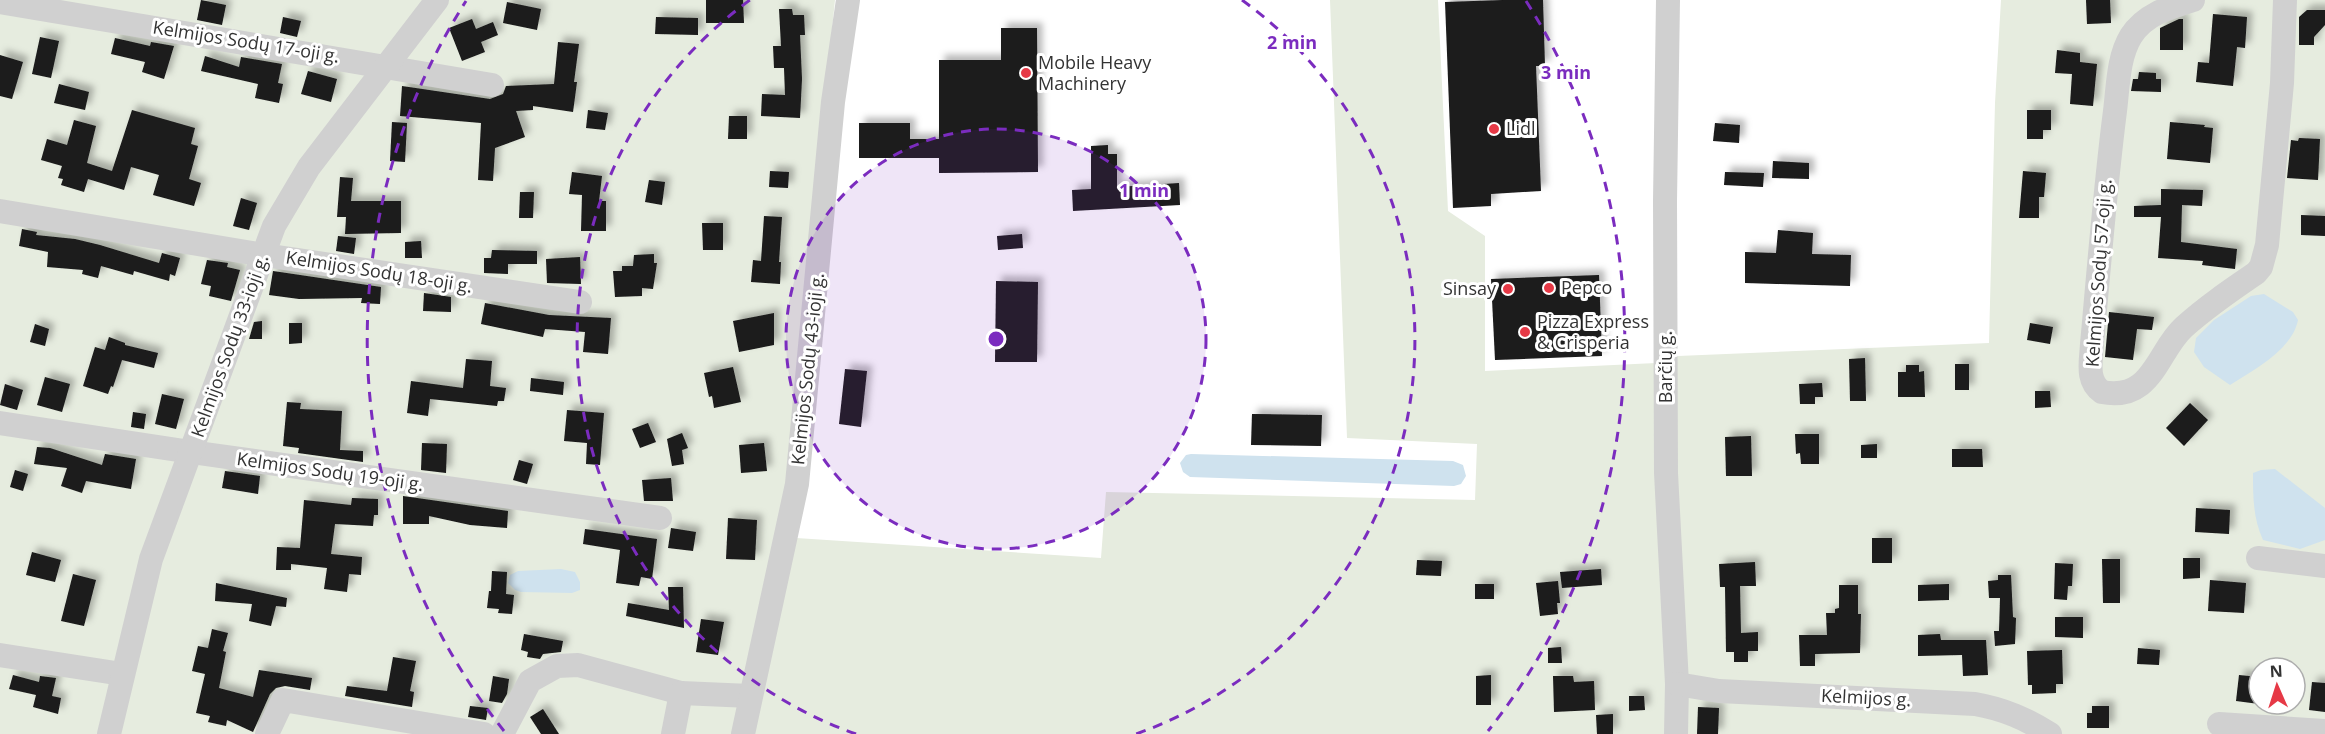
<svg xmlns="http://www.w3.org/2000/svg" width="2325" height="734" font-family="'Open Sans',sans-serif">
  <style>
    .green { fill: #e6ecdf; fill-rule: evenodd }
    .water { fill: #cfe2ee }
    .building { fill: #1a1a1a; filter: url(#shadow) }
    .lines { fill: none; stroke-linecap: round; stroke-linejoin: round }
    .minor { stroke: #d0d0d0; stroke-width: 24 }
    .ring { fill: none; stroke: #7b2cbf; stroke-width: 3; stroke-dasharray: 10 8 }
    .poi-dot { fill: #e63946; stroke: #fff; stroke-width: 2 }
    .labels { text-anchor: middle; stroke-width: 6; stroke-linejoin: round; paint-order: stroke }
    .street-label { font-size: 18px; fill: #333; stroke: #fff }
    .poi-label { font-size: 18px; fill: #333; stroke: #fff; text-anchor: start }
    .centre { fill: #7b2cbf; stroke: #fff; stroke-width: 3 }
    .ring-label { font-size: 18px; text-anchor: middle; font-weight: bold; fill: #7b2cbf; stroke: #fff; stroke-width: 6; stroke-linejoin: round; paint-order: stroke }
  </style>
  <defs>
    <filter id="shadow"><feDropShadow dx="5.5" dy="-5.5" stdDeviation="3" flood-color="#0004"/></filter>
  </defs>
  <rect width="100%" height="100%" fill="#fff"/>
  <path class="green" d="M0 0H835L781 537 1101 558 1106 492 1475 500 1477 444 1347 438 1330 0H1438L1448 211 1485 236V371L1656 363 1657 373 1678 356 1989 343 1995 103 2001 0H2325V734H0ZM2259 668H2295V704H2259Z"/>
  <g class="water">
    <path d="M2264 294 2293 312 2298 320C2292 350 2255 369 2230 385L2204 367 2194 352 2196 338 2214 320 2251 296Z"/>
    <polygon points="1191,454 1453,461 1463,465 1466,476 1461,484 1454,486 1190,477 1183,472 1180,463 1186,455"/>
    <path d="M2275 469 2325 508V540L2300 549 2263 540C2253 518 2253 497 2253 473L2261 470Z"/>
    <polygon points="561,569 575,572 580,582 580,590 572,593 521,592 515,590 508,583 510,575 518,571"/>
  </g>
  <g class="building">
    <polygon points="201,0 226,5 222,25 197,20"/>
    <polygon points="706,0 743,0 744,23 706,23"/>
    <polygon points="1503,0 1543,0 1545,66 1536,66 1541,191 1491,194 1491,206 1453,208 1445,2"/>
    <polygon points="2086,0 2110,0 2111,23 2087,24"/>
    <polygon points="507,2 541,9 537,30 503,23"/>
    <polygon points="779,9 792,9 793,15 804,15 805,35 800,35 802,79 800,118 761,116 762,94 785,95 784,68 774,68 773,46 781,46"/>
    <polygon points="2307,10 2325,10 2325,25 2314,37 2314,45 2299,45 2299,17"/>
    <polygon points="2213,14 2247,17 2245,48 2237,47 2233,86 2196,82 2198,62 2209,63"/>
    <polygon points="283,17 301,21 297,37 280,33"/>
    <polygon points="656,17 698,18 698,35 655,34"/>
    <polygon points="472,19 476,29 493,22 498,35 481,42 485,52 462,61 449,28"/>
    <polygon points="2179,19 2183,19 2183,50 2160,50 2160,28"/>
    <polygon points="1001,28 1037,28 1038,172 939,173 939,158 859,158 859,123 910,123 910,139 939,139 939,60 1001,60"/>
    <polygon points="40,37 59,41 51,78 32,74"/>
    <polygon points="115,38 150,46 151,42 174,46 164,79 142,72 145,62 111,54"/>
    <polygon points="558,42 579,44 574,82 577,82 573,112 533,106 533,110 516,111 525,137 495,148 493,181 478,180 481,123 400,116 402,86 490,99 503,94 506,86 554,84"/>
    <polygon points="2057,50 2080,53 2080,62 2097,64 2093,106 2070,104 2072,74 2055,73"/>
    <polygon points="0,55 23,62 12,99 0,96"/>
    <polygon points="205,56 239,67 241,57 282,64 278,83 283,84 279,103 255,98 258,84 201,71"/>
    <polygon points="308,71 337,79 331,102 301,94"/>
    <polygon points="2139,72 2156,73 2156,79 2161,79 2161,92 2131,91 2133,79 2138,79"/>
    <polygon points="59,84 89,92 85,110 54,103"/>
    <polygon points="132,110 195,128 191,144 198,146 189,179 201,183 194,206 153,195 159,175 131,167 124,190 88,179 84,192 61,185 63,179 58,178 62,166 41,160 47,139 67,145 74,120 96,126 87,163 112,171"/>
    <polygon points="588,110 608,113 605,130 586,128"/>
    <polygon points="2027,110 2051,110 2051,130 2043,130 2043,139 2027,139"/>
    <polygon points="729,116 747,116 747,139 728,139"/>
    <polygon points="392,122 407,123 405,162 390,161"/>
    <polygon points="2170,122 2205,125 2204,127 2213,128 2210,163 2167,159"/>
    <polygon points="1715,123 1740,125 1739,143 1713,141"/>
    <polygon points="2299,138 2320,139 2318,180 2287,178 2291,140 2298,141"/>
    <polygon points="1108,145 1108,154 1117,154 1117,187 1179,183 1180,205 1073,211 1072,190 1091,189 1091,146"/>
    <polygon points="1773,161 1809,163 1809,179 1772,178"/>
    <polygon points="770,171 789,172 788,188 769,187"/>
    <polygon points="2023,171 2046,173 2044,197 2039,197 2039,218 2019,218"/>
    <polygon points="572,172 602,176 599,201 606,201 606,231 581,231 582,195 569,194"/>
    <polygon points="1725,172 1764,173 1763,187 1724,185"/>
    <polygon points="340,177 353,178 351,201 401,201 401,233 345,234 346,217 337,217"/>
    <polygon points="649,180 665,182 662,205 645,202"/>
    <polygon points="2161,189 2203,190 2202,206 2182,205 2181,242 2237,249 2235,269 2202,265 2203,261 2158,258 2161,217 2134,217 2134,206 2161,205"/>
    <polygon points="520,192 534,192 533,218 519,218"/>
    <polygon points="241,198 257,203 249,230 233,226"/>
    <polygon points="2301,215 2325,216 2325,236 2301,235"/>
    <polygon points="764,216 782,217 779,262 781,262 780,284 751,282 753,260 761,261"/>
    <polygon points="702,223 723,223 723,250 703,250"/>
    <polygon points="22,229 37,232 36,235 75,239 100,245 159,263 162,253 180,258 175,276 170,274 169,281 134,271 133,275 101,266 98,278 82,274 83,270 47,267 48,252 19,246"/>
    <polygon points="1778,230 1813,233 1812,254 1851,255 1850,286 1745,283 1745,252 1776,253"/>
    <polygon points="1022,234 1023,248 998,250 997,236"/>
    <polygon points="338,236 356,238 354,254 336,251"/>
    <polygon points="421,241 422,258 405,258 405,242"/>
    <polygon points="492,250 537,251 537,264 508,264 508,274 484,273 484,258 491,258"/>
    <polygon points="654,254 654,263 657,263 653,289 642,288 642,296 615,297 613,271 622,271 622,266 633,266 634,255"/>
    <polygon points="580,257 581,284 547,283 546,259"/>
    <polygon points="207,260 228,263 227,267 240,270 231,301 209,296 211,286 201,284"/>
    <polygon points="273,271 381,287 380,304 361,303 362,298 299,299 269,295"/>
    <polygon points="1599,275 1602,356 1495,360 1491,279"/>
    <polygon points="996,281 1038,282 1037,362 995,362"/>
    <polygon points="424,293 451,297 451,312 423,311"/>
    <polygon points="485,303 549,315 611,318 608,354 583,352 585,332 545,329 543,337 481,324"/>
    <polygon points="2109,312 2154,317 2152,330 2137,329 2133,360 2105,357"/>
    <polygon points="774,313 774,345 739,352 733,321"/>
    <polygon points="262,321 262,339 249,339 254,322"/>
    <polygon points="289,323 302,323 302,343 289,344"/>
    <polygon points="2030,323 2053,327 2050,344 2027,340"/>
    <polygon points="35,324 49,329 45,346 30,342"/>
    <polygon points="109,337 125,343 125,345 158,353 154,368 122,360 113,387 111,386 108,394 83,386 95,347 105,350"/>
    <polygon points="1865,358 1866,401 1850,401 1849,359"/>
    <polygon points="466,359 492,361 490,386 506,388 504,401 498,401 497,406 430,399 428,416 407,413 411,381 463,388"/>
    <rect x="1955" y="364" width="14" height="26"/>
    <polygon points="1906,365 1919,365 1919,372 1924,371 1925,397 1898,397 1898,372 1906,372"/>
    <polygon points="733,367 741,402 714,408 712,396 709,397 704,373"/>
    <polygon points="845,369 867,371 861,427 839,424"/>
    <polygon points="45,377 70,384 62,412 37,405"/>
    <polygon points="531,378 564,382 563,395 530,391"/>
    <polygon points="1822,383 1823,397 1815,397 1815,404 1800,404 1799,384"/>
    <polygon points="5,384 23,390 17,410 0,405"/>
    <polygon points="2035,391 2050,391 2051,407 2035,408"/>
    <polygon points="162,394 184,399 176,429 155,424"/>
    <polygon points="287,402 301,403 300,409 342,411 340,450 363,451 363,462 298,453 299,448 283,446"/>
    <polygon points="2190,403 2208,420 2184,446 2166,428"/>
    <polygon points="567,410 604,413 600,465 586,464 587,443 564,441"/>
    <polygon points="133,412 146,414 144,429 131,427"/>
    <polygon points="1252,414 1322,415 1321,446 1251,445"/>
    <polygon points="648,423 656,442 640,448 632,429"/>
    <polygon points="682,433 688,448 682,450 684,464 672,466 667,439"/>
    <polygon points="1795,434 1819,434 1819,464 1801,464 1800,453 1796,454"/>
    <polygon points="1751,436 1752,476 1726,476 1725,437"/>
    <polygon points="422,443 447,444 446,473 421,470"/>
    <polygon points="764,443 767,471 741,473 739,445"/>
    <polygon points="1877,444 1877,458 1861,458 1861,445"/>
    <polygon points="37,447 50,448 102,465 105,454 136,459 131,489 86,481 82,493 61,486 67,468 34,464"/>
    <polygon points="1952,449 1982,449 1983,467 1952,467"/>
    <polygon points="519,460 533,464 527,484 513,480"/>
    <polygon points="15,470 28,474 23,491 10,487"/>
    <polygon points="225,471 260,476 258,494 222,488"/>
    <polygon points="671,478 673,501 644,501 642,480"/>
    <polygon points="403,496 508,511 507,528 470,525 429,516 429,524 403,524"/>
    <polygon points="352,498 378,499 378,515 374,515 373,526 335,524 331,554 362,557 361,575 349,574 347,592 324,589 327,568 291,564 291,570 276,570 277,547 300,548 304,500 351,505"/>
    <polygon points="2196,508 2230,510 2229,534 2195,532"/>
    <polygon points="728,518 757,520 755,560 726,559"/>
    <polygon points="671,528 696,532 693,551 668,548"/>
    <polygon points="585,529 657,539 652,579 641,577 639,586 616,583 620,550 583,544"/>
    <rect x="1872" y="538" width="20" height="25"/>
    <polygon points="32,552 61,560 55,582 26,575"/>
    <polygon points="2183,558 2200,558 2200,578 2183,579"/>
    <polygon points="2102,559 2120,559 2120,603 2103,603"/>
    <polygon points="1417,560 1442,561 1441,576 1416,575"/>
    <polygon points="1755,562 1756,586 1740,586 1741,633 1758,632 1758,651 1748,651 1748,662 1734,662 1734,652 1726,652 1725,587 1720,587 1719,564"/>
    <polygon points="2055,563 2073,564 2072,586 2068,586 2067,600 2054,599"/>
    <polygon points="1601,569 1602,585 1562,588 1560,572"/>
    <polygon points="492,571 507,572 506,594 514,595 512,614 498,613 499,609 487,608 489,591 491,591"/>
    <polygon points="73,574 96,580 84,626 61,621"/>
    <polygon points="1998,575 2011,575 2013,617 2016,618 2015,644 1995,646 1994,631 1999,631 2000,598 1989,598 1988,581 1998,580"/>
    <polygon points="2210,580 2246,583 2244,613 2208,611"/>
    <polygon points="1558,581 1560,603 1557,603 1558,614 1540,616 1536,583"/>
    <polygon points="216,583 287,598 286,607 276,606 271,626 249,621 252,604 215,601"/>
    <rect x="1475" y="584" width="19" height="15"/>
    <polygon points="1949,584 1949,600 1918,601 1918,585"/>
    <polygon points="1839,585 1858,585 1858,614 1861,614 1860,653 1815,654 1815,666 1800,666 1799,635 1827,635 1826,613 1835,613 1835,609 1839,608"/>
    <polygon points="668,587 683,587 684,628 626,616 628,603 669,610"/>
    <polygon points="2055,617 2083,617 2083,638 2055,637"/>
    <polygon points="701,619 724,622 718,655 696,652"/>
    <polygon points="212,629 228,633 223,651 226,652 219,688 253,697 259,670 312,678 310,690 285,686 276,688 270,694 253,732 227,720 226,726 208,722 210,716 196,713 205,674 192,671 198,646 208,648"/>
    <polygon points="524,634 563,641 561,652 543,654 540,659 527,657 528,652 521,650"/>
    <polygon points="1940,634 1941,640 1986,640 1988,675 1963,676 1962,655 1918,656 1918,635"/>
    <polygon points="1561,647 1562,663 1548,663 1548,648"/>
    <polygon points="2138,648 2160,650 2159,665 2137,664"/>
    <polygon points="2062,650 2063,684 2056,684 2056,693 2032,694 2032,685 2028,685 2027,651"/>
    <polygon points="393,657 416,661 410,691 414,692 412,707 345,696 347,686 387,691"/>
    <polygon points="13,675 39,682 40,676 56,678 52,696 61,698 58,714 33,707 36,695 9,689"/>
    <polygon points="1491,675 1491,705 1476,705 1476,676"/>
    <polygon points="2239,675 2259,677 2259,704 2236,701"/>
    <polygon points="493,676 509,679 507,694 502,703 489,701"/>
    <polygon points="1553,676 1573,676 1574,682 1594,681 1595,710 1554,712"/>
    <polygon points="2312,682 2325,683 2325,712 2309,710"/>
    <polygon points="1629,696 1644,696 1645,710 1629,711"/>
    <polygon points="470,706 488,708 486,720 468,717"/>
    <polygon points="2092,706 2109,706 2109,728 2087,728 2087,713 2092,713"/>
    <polygon points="1698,707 1719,708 1718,734 1697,734"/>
    <polygon points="543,709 559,734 541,734 530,717"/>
    <polygon points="1613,714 1613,734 1597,734 1596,715"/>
  </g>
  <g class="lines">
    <g class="minor">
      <polyline points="1668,0 1665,201 1666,473 1677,684 1676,734"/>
      <path d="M2193 0C2170 7 2145 14 2131 36 2118 57 2118 87 2115 111 2105 189 2099 267 2092 344 2091 362 2086 381 2102 392 2153 402 2157 351 2184 327 2206 307 2231 290 2256 273L2261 267 2267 245 2282 83 2285 0"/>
      <polyline points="0,2 492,85"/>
      <polyline points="0,211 264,255 580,302"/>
      <polyline points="0,423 191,452 660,518"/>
      <polyline points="2258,558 2325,566"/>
      <polyline points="0,655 122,674"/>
      <path d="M1677 684 1719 691 1975 704C2004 709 2026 719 2050 734"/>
      <polyline points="2219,724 2325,731"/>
      <polyline points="109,734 151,559 274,226 309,167 437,0"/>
      <polyline points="267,734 283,700 484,734"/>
      <polyline points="502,734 530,681 557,666 578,665 681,693"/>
      <polyline points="673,734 681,693 750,696"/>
      <polyline points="743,734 797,484 833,102 848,0"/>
    </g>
  </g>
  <circle cx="996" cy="339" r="210" fill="#7b2cbf" fill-opacity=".12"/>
  <g class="ring">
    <circle cx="996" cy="339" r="210"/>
    <path d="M856 734A419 419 0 0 1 750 0M1242 0A419 419 0 0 1 1136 734"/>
    <path d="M504 731A629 629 0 0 1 466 1M1526 1A629 629 0 0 1 1488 731"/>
  </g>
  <g class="poi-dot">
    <circle cx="1026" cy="73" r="6"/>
    <circle cx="1494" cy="129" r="6"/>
    <circle cx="1549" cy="288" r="6"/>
    <circle cx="1508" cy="289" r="6"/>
    <circle cx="1525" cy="332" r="6"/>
  </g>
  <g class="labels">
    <g class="street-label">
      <text transform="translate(246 42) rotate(9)" y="6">Kelmijos Sodų 17-oji g.</text>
      <text transform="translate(379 272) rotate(9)" y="6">Kelmijos Sodų 18-oji g.</text>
      <text transform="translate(2099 273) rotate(-86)" y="6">Kelmijos Sodų 57-oji g.</text>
      <text transform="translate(230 346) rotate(-70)" y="6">Kelmijos Sodų 33-ioji g.</text>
      <text transform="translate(1666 367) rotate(-90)" y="6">Barčių g.</text>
      <text transform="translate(808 369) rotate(-84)" y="6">Kelmijos Sodų 43-ioji g.</text>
      <text transform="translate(330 472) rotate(8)" y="6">Kelmijos Sodų 19-oji g.</text>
      <text transform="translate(1866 698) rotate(3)" y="6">Kelmijos g.</text>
    </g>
    <g class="poi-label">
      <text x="1038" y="69">Mobile Heavy<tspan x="1038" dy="21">Machinery</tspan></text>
      <text x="1506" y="135">Lidl</text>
      <text x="1561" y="294">Pepco</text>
      <text x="1496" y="295" text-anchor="end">Sinsay</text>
      <text x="1537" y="328">Pizza Express<tspan x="1537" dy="21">&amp; Crisperia</tspan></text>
    </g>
  </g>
  <circle cx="996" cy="339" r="9" class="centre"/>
  <g class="ring-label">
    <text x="1292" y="49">2 min</text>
    <text x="1566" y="79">3 min</text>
    <text x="1144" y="197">1 min</text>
  </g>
  <g transform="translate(2277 686) rotate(357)"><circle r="28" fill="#ffffff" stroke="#adadad" stroke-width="1.5"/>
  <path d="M0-4.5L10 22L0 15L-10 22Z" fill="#e63946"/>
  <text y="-9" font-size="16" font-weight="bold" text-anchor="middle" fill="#333333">N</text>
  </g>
</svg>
